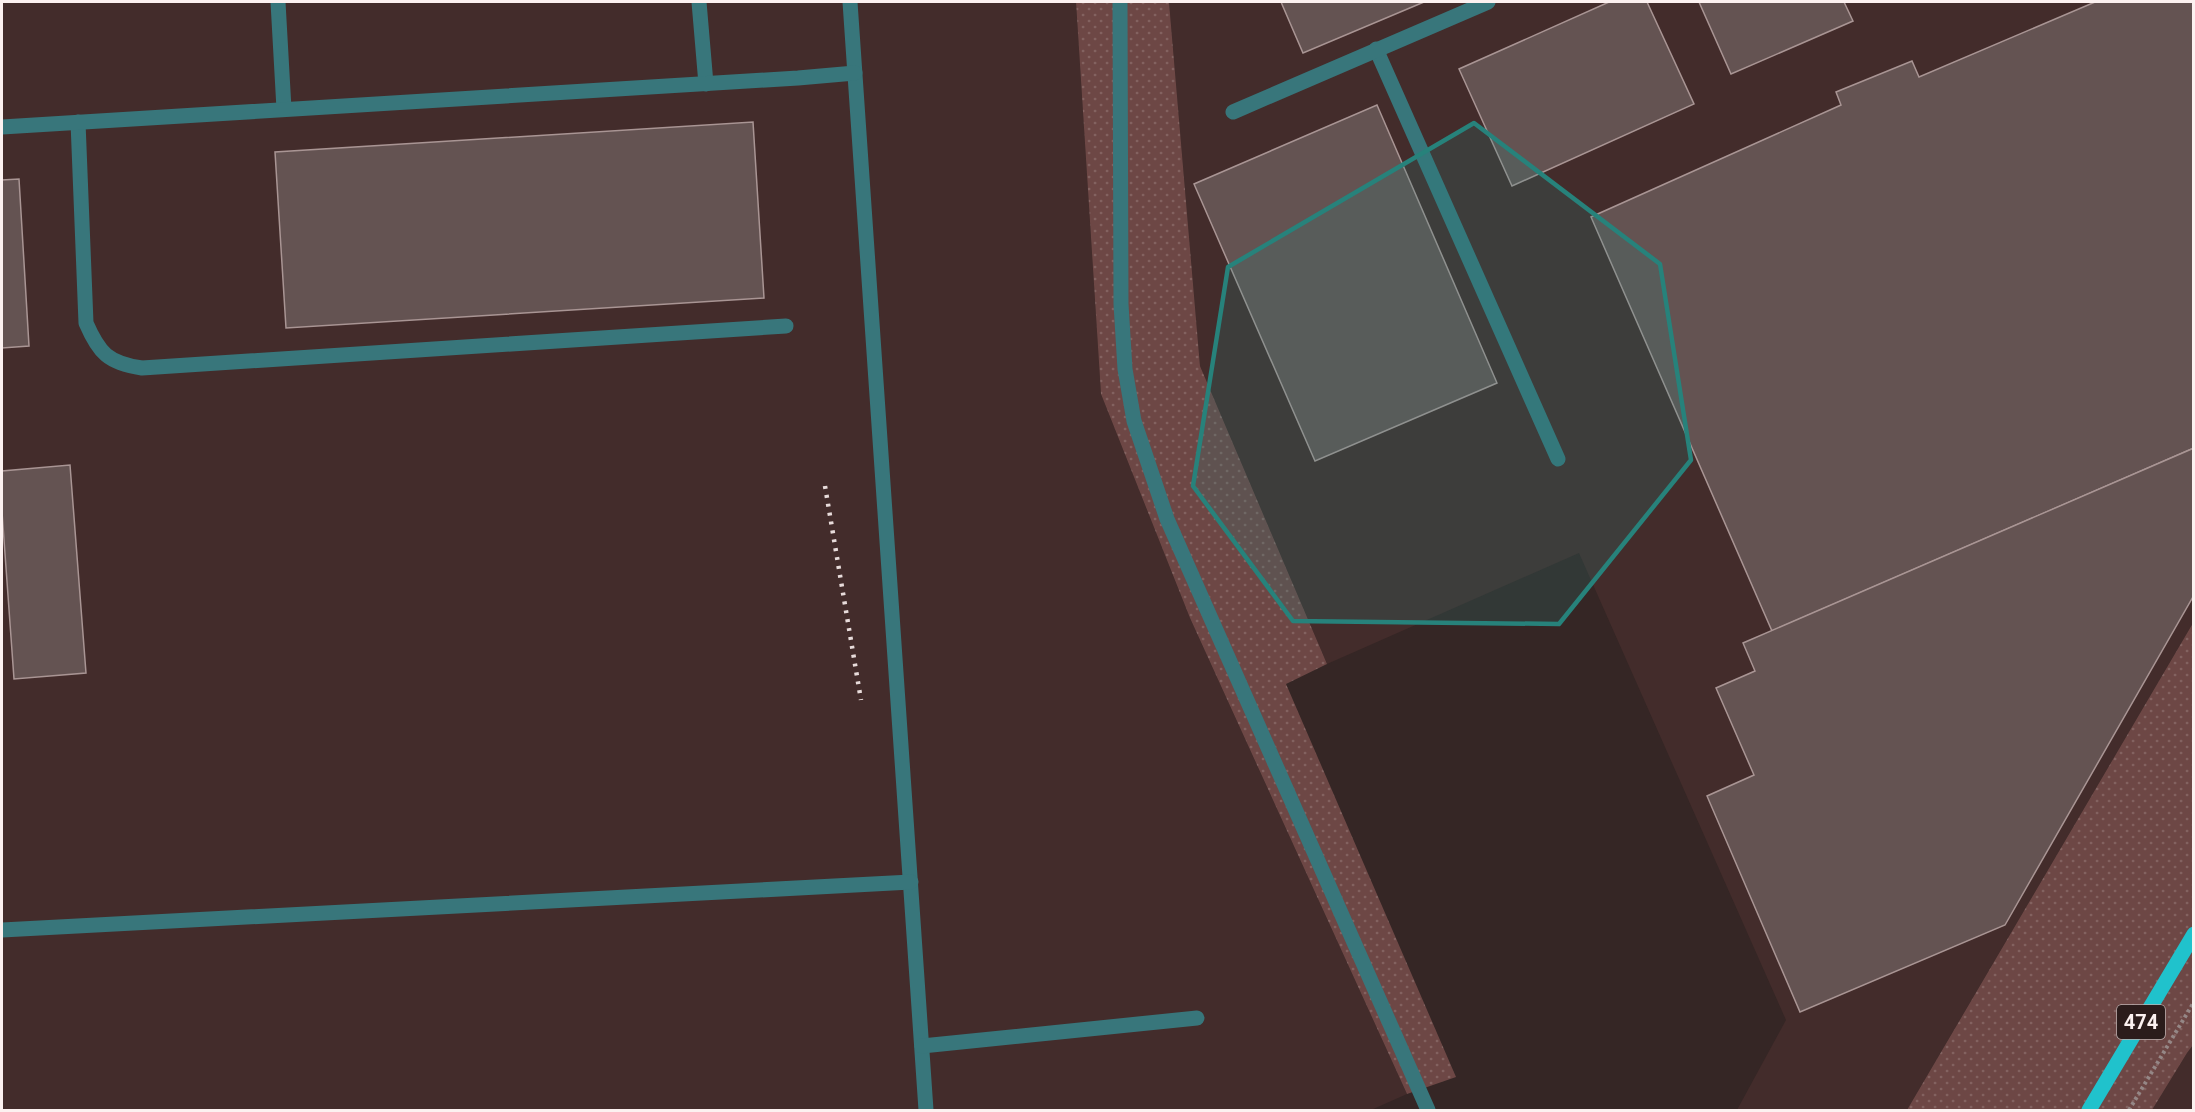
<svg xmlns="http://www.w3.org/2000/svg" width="2195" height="1112" font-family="Roboto,sans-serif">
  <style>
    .built { fill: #432c2b }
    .grass { fill: url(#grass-dots) }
    .building { fill: #645352; stroke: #a99594; stroke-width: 1.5 }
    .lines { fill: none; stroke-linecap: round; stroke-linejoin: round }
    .path { stroke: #958786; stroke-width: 4; stroke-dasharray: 3 3; stroke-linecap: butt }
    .service { stroke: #38767b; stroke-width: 15 }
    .minor { stroke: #38767b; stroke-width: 15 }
    .primary { stroke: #20c2cc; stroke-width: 15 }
    .rail { stroke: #e8dcdb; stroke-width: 4.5; stroke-dasharray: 3 6; stroke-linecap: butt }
    .marked { fill: #27827b; fill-opacity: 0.2; stroke: #27827b; stroke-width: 4.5; stroke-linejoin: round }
    .labels { text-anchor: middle; stroke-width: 5; stroke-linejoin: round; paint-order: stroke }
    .shield { fill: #2b1c1b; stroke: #bdb1b0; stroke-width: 1.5 }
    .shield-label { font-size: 20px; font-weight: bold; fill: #fcf1f0 }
  </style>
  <defs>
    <pattern id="grass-dots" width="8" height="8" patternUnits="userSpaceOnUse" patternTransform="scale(1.5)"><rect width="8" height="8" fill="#6d4745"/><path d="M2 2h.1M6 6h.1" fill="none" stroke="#836260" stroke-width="1.8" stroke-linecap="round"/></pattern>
  </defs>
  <rect width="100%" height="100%" fill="#352625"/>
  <g class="built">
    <polygon points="2,2 1076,2 1101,394 1190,618 1407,1094 1371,1110 2,1110"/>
    <polygon points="1169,2 2193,2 2193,623 1907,1110 1737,1110 1786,1020 1579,553 1327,664 1200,366"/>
    <polygon points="2193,1045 2193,1110 2152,1110 2187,1053"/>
  </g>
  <g class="grass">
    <polygon points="1076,2 1169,2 1200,366 1327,664 1286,684 1456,1077 1407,1094 1190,618 1101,394"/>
    <polygon points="2193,623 2193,1045 2187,1053 2152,1110 1907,1110"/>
  </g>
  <g class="building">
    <polygon points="1281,2 1424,2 1303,53"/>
    <polygon points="1609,2 1647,2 1694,104 1512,186 1459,69"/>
    <polygon points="1699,2 1844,2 1853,21 1731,74"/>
    <polygon points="2095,2 2194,2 2194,448 1772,631 1591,217 1841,105 1836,92 1912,61 1919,77"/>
    <polygon points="1377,105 1497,383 1315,461 1194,184"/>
    <polygon points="753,122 764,298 286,328 275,152"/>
    <polygon points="19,179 29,346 2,348 2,180"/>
    <polygon points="2194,448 2194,595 2005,925 1800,1012 1707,796 1754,775 1716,688 1755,671 1743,643"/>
    <polygon points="70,465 86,673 14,679 2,512 2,471"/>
  </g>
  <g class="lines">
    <polyline class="path" points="2129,1110 2194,1002"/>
    <g class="service">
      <polyline points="278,2 284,109"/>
      <polyline points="699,2 706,84"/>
      <polyline points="850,2 926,1110"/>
      <polyline points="1376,49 1558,459"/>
      <polyline points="1233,112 1488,2"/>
      <path d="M78 122 86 323C99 353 108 363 142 368L786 326"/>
      <polyline points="2,127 798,78 855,73"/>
      <polyline points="922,1046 1197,1018"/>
    </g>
    <g class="minor">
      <polyline points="1120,2 1121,304 1125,369 1134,421 1167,519 1428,1110"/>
      <polyline points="2,930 911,882"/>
    </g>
    <polyline class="primary" points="2089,1110 2194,934"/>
    <polyline class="rail" points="825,486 861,700"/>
  </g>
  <path class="marked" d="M1474 123 1660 264 1691 460 1559 624 1293 621 1193 486 1228 267Z"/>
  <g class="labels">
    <rect class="shield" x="2117" y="1005" width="48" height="34" rx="4.5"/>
    <g class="shield-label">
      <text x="2141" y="1029">474</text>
    </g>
  </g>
  <rect width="2195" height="1112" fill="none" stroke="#fcf1f0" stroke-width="6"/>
</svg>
